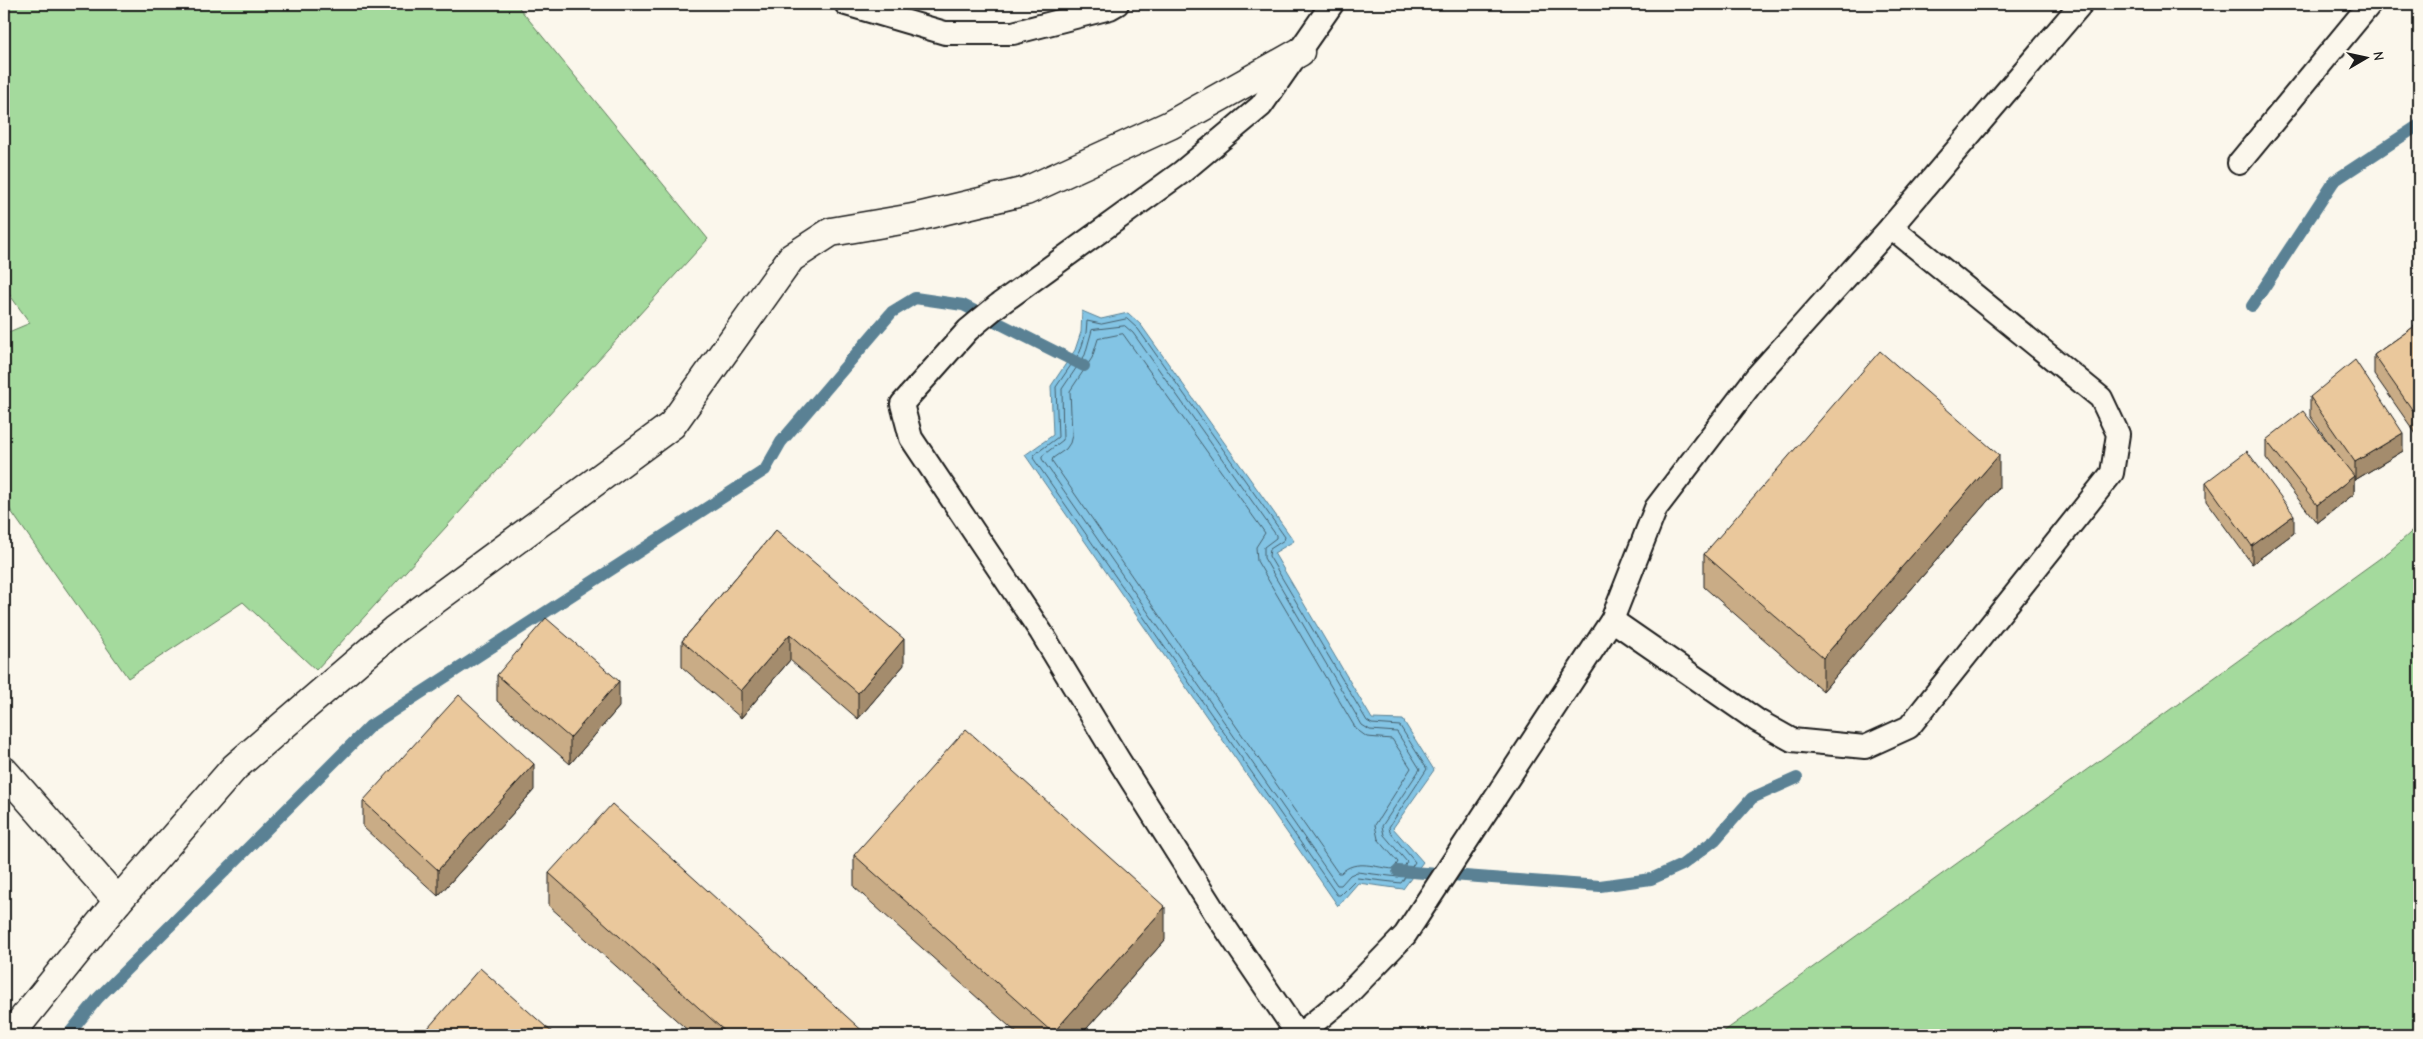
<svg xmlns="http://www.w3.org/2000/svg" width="2423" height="1039" font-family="'Comic Neue',sans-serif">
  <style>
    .green { fill: #a4da9d; stroke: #607b5c }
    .water { fill: #83c4e4; stroke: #5a8194 }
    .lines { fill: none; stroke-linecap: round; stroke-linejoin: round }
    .shore { stroke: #455f6c; stroke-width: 1 }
    .stream { stroke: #5a8194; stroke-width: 12 }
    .lane-casing { stroke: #1c1c1c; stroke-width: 26 }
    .street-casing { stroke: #1c1c1c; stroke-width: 31 }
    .lane { stroke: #fbf7ec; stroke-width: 22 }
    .street { stroke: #fbf7ec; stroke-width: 28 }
    .wall { fill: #c9ac86; stroke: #1c1c1c }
    .shaded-wall { fill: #a48c6d; stroke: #1c1c1c }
    .building { fill: #eac89c; stroke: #1c1c1c }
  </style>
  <rect width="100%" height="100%" fill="#fbf7ec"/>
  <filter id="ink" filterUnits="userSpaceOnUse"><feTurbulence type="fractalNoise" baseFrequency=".02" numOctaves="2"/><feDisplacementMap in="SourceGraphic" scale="10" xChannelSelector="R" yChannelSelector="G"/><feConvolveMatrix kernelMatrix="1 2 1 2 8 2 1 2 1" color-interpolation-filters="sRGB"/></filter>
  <g filter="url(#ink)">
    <g class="green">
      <polygon points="4,4 516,4 708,239 316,670 243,602 128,678 4,501 4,334 30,323 4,287"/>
      <polygon points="2419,525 2419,1035 1719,1035 2390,551"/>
    </g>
    <polygon class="water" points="1082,311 1101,319 1128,313 1141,325 1294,541 1274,553 1372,719 1403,720 1434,770 1393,828 1423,862 1403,889 1358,883 1338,906 1025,455 1053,435 1051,386 1075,350 1081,332"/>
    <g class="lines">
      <g class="shore">
        <polygon points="1127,319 1138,329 1285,537 1284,540 1270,549 1269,556 1367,721 1372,724 1400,726 1427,769 1389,827 1390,832 1415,862 1401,883 1357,878 1340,895 1337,895 1033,458 1034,455 1058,437 1056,387 1080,352 1086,333 1087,321 1101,324"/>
        <polygon points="1125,326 1133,333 1276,535 1276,538 1264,547 1264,558 1362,725 1370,730 1397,732 1420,769 1382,826 1384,835 1407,862 1398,877 1357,872 1350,875 1341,885 1337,885 1042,459 1042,456 1063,440 1062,389 1085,355 1092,330"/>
        <path d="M1123 334 1265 533 1256 547 1257 561 1356 729 1367 737 1392 739 1411 768 1375 825 1378 839 1398 862 1394 869C1376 868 1356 858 1341 873H1338L1052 461 1053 458 1066 449 1070 443 1072 435 1070 391 1092 358 1098 339Z"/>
      </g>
      <g class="stream">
        <polyline points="2252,306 2334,181 2419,125"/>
        <polyline points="1398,871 1600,886 1651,879 1682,865 1715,840 1752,798 1797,778"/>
        <polyline points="68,1035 98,998 370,726 765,470 781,442 892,312 915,298 963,305 1084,366"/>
      </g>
      <g class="lane-casing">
        <g id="lane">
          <polyline points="846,4 945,33 1013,33 1110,8 1117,4"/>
          <polyline points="2239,163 2370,4"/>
          <polyline points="1612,620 1758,721 1792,740 1865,747 1909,727 2112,473 2118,434 2101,398 1891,227"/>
          <polyline points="1298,1035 1216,914 1118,759 1041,632 911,438 902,404 968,330 997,306 1182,172 1261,106 1332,4"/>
          <polyline points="1299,1035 1344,998 1405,935 1612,620 1656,508 1757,376 1891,227 2081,4"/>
        </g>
      </g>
      <g class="street-casing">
        <g id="street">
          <polyline points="4,771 118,901"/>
          <polyline points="10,1035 118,901 235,767 394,630 672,425 791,258 831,232 913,218 1026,191 1170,125 1300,52"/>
        </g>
      </g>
      <use href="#lane" class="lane"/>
      <use href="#street" class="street"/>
    </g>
    <g class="wall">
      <polygon points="2419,323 2419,431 2416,434 2374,374 2374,355"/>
      <polygon points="2310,397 2403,451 2355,480 2354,480 2354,494 2317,523 2266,458 2266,440 2334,450 2310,416"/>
      <polygon points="2206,482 2294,533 2252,564 2206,501"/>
      <polygon points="1999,488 1823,691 1704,587 1704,554"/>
      <polygon points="776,530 904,665 858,719 790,660 741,718 682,667 682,641"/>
      <polygon points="497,675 619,707 570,764 497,701"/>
      <polygon points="534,790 438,896 363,827 363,801"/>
      <polygon points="854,855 1165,940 1081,1035 1019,1035 854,887"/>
      <polygon points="549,873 867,1035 693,1035 549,906"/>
    </g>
    <g class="shaded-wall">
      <polygon points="2419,413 2419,431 2416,434 2416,415"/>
      <polygon points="2403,433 2403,451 2355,480 2355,462"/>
      <polygon points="1999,455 1999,488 1823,691 1823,658"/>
      <polygon points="2354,476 2354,494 2317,523 2317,505"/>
      <polygon points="2294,515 2294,533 2252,564 2252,546"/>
      <polygon points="790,634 790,660 741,718 741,691"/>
      <polygon points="904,639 904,665 858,719 858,693"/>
      <polygon points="619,681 619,707 570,764 570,738"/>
      <polygon points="534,764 534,790 438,896 438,870"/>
      <polygon points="1165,907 1165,940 1081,1035 1053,1035 1053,1033"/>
    </g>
    <g class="building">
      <polygon points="2419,323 2419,413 2416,415 2374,355"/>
      <polygon points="1880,351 1999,455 1823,658 1704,554"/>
      <polygon points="2355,360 2403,433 2355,462 2310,397"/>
      <polygon points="2303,411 2354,476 2317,505 2266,440"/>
      <polygon points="2247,451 2294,515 2252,546 2206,482"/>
      <polygon points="776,530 904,639 858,693 790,634 741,691 682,641"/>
      <polygon points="546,618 619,681 570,738 497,675"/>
      <polygon points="459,695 534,764 438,870 363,801"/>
      <polygon points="966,729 1165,907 1053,1033 854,855"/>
      <polygon points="612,804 867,1035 729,1035 549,873"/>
      <polygon points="480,968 555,1035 422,1035"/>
    </g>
  </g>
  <rect width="2423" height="1039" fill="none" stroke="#fbf7ec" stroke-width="20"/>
  <rect x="10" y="10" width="2403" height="1019" fill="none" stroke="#1c1c1c" stroke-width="2" filter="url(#ink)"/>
  <g transform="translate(2366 58) rotate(81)" stroke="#fbf7ec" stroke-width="4" paint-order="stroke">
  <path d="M0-4L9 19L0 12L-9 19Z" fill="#1c1c1c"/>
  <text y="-8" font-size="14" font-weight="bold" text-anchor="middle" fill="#1c1c1c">N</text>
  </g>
</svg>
